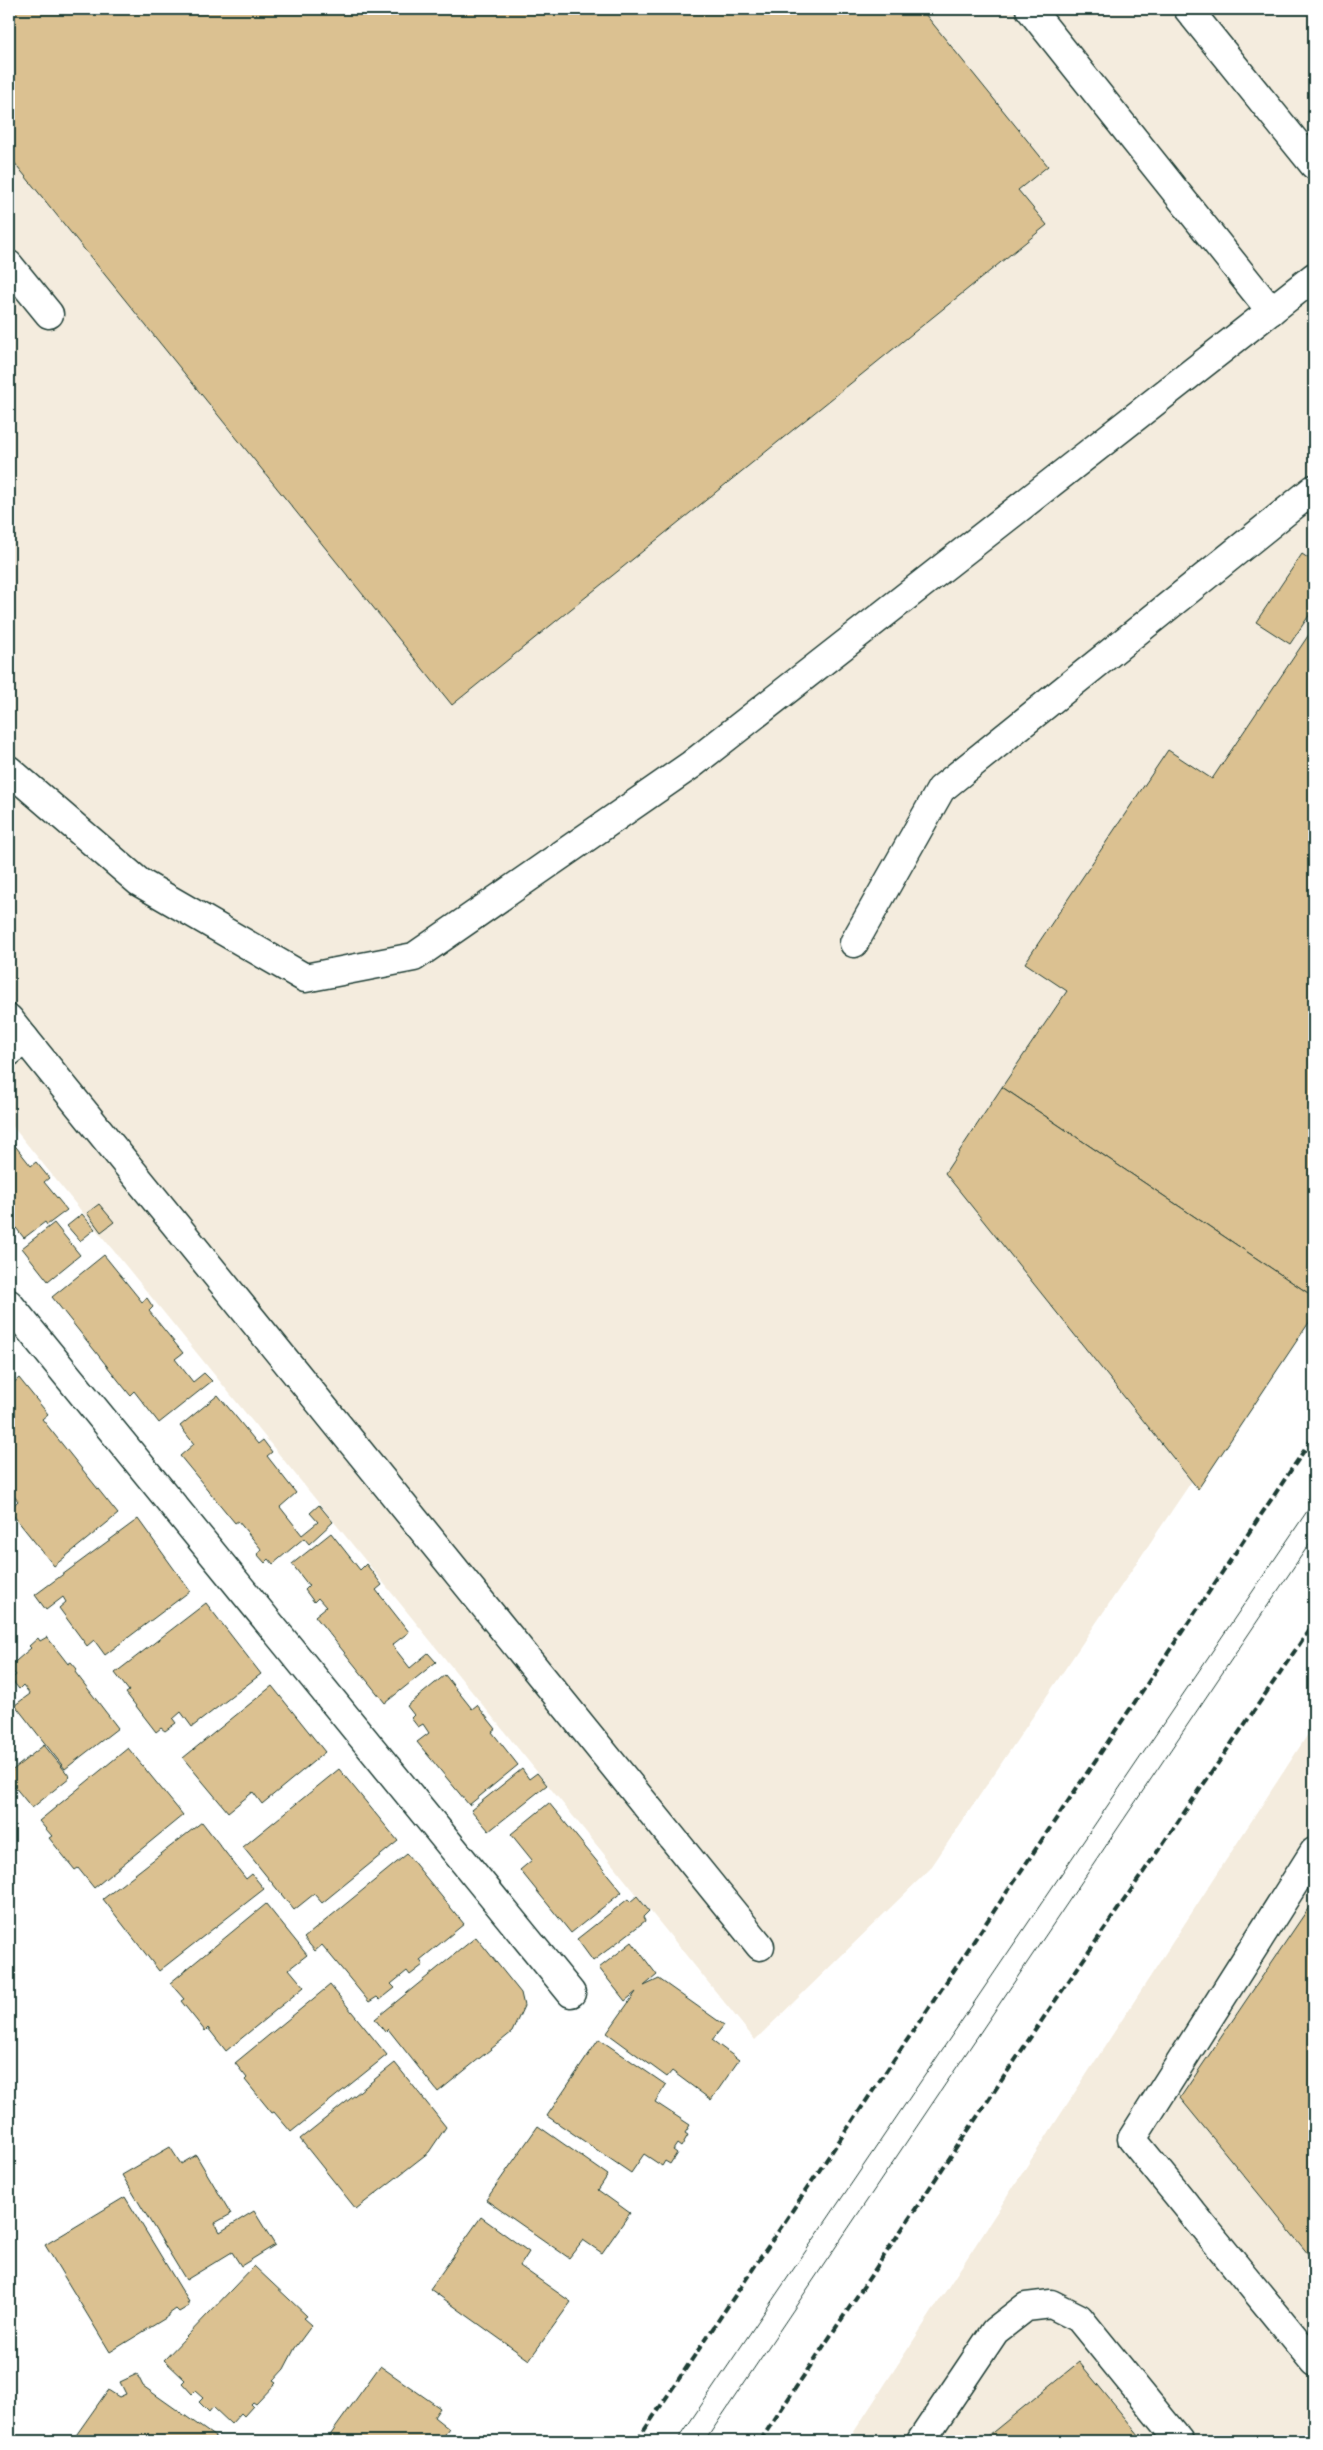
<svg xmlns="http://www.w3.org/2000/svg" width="1323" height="2450" font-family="Mynerve,sans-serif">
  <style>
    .built { fill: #f4ecde }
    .building { fill: #dbc191; stroke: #1f3d34 }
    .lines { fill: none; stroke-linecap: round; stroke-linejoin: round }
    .minor-casing { stroke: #1f3d34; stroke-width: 31 }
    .minor { stroke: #fff; stroke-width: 28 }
    .tram { stroke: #1f3d34; stroke-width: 1 }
    .rail { stroke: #1f3d34; stroke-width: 4; stroke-dasharray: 8 4; stroke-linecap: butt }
  </style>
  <rect width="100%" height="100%" fill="#fff"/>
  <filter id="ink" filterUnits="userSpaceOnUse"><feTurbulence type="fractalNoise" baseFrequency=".02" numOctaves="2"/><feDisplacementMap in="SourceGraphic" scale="10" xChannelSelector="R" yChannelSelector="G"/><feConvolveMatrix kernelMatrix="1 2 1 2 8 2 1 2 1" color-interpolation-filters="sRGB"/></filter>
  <g filter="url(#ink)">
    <g class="built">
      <polygon points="9,9 1314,9 1314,1300 930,1869 755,2040 9,1122"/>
      <polygon points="1314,1725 1314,2441 848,2441"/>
    </g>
    <g class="building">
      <polygon points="9,9 921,9 1048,166 1018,190 1047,225 452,705 9,156"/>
      <polygon points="1302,554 1314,562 1314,608 1290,644 1256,622"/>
      <polygon points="1314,627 1314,1297 1002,1087 1067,991 1025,963 1168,750 1212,779"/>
      <polygon points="1002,1087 1314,1297 1314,1315 1198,1489 945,1173"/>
      <polygon points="9,1138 31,1166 36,1162 49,1178 44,1182 67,1210 47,1225 45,1222 24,1238 9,1219"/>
      <polygon points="99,1204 114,1222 101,1232 87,1213"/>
      <polygon points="82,1214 95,1229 80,1241 67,1226"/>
      <polygon points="54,1223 80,1255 48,1281 22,1248"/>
      <polygon points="104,1255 142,1302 147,1298 153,1307 149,1311 183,1353 175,1359 193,1382 204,1373 212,1381 159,1423 134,1391 130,1395 52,1297"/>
      <polygon points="19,1378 48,1414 42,1419 118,1514 54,1566 9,1510 18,1501 9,1490 9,1387"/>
      <polygon points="218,1395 258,1444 263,1440 272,1452 267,1456 296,1493 280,1507 302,1535 318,1522 310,1513 319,1505 333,1522 309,1544 304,1538 273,1564 269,1559 265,1563 257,1554 262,1550 238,1521 235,1523 180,1456 194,1444 180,1426"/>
      <polygon points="138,1519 190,1591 105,1655 94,1640 87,1646 59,1608 66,1602 63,1597 46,1610 35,1595"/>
      <polygon points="331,1533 360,1570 366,1564 382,1585 376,1590 409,1632 392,1645 410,1668 428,1653 436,1662 385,1703 315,1616 326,1607 318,1598 314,1602 305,1590 309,1586 292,1564"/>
      <polygon points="206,1603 261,1674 192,1727 181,1712 173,1719 176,1723 165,1731 161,1728 156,1732 126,1693 129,1691 115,1673"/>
      <polygon points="47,1637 68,1664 71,1662 77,1669 75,1672 118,1728 65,1769 15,1705 30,1694 23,1685 19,1689 11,1679 16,1675 9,1667 31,1648 29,1646 38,1638 40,1641"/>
      <polygon points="445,1675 472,1709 477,1705 496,1729 492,1732 518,1765 469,1805 417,1742 429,1733 423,1724 418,1727 411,1718 414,1715 407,1706"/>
      <polygon points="272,1686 325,1752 262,1804 253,1792 228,1812 183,1758"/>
      <polygon points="44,1745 70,1777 32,1808 9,1780 9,1773"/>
      <polygon points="128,1748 183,1815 94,1888 78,1868 75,1870 49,1838 52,1836 39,1821"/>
      <polygon points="339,1769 398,1841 322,1903 314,1894 294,1910 243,1847"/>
      <polygon points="522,1769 529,1779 537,1773 547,1785 489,1831 471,1810"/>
      <polygon points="549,1803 622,1892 571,1933 520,1870 532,1860 511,1834"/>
      <polygon points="202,1822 246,1879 252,1874 264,1889 159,1971 103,1899"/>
      <polygon points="407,1854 464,1924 420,1960 423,1965 410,1975 407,1971 391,1984 395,1988 380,2000 377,1997 369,2002 322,1945 315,1951 304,1938"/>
      <polygon points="637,1896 649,1911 643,1917 645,1921 593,1961 577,1939 628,1899 630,1902"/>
      <polygon points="1314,1900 1314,2251 1309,2255 1180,2098"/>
      <polygon points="266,1904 307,1955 289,1969 304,1987 226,2051 208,2028 205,2031 181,2001 184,1999 170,1983"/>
      <polygon points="476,1937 521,1993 524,2006 512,2032 438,2092 388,2029 385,2032 375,2019"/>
      <polygon points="632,1942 657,1975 644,1986 659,1979 724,2025 712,2040 739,2060 711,2100 672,2071 667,2077 607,2033 636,1992 625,2001 599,1968"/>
      <polygon points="330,1985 387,2055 291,2132 274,2112 272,2113 245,2080 247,2078 235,2063"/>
      <polygon points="599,2039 666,2085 655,2102 690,2125 685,2133 688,2135 681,2147 677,2144 673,2150 677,2153 670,2164 665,2161 662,2166 644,2154 631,2173 547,2116"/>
      <polygon points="395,2063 446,2127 429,2152 356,2209 300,2139"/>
      <polygon points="538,2126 608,2175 598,2190 630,2213 602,2253 583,2240 569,2258 486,2200"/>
      <polygon points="170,2147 181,2164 196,2155 231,2214 215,2223 220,2232 254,2211 275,2245 241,2266 232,2252 186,2280 122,2175"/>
      <polygon points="125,2197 189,2302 187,2303 189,2306 179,2312 176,2309 169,2314 169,2316 110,2352 45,2245"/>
      <polygon points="481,2217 529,2252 520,2266 571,2302 529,2360 430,2289"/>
      <polygon points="254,2266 307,2316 304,2318 312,2325 295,2348 284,2369 273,2381 276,2383 256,2404 253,2402 251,2404 253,2406 244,2416 241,2413 231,2424 213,2407 209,2412 199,2402 203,2398 195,2391 192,2394 182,2383 185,2380 164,2360"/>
      <polygon points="1079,2362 1144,2441 982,2441"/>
      <polygon points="380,2366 440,2408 434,2417 449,2429 443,2437 450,2441 326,2441"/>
      <polygon points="137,2374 143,2386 221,2441 72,2441 108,2390 119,2397 126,2394 120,2382"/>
    </g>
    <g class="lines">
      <g class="minor-casing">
        <g id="minor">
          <polyline points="1030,9 1271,311"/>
          <polyline points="1188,9 1314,165"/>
          <polyline points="9,265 49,314"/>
          <polyline points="9,770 139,882 305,978 414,957 691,765 1314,277"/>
          <polyline points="854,943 941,789 1314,489"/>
          <polyline points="9,1019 25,1039 9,1052"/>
          <polyline points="25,1039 760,1946"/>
          <polyline points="9,1304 571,1993"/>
          <polyline points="1314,1852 1132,2139 1314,2362"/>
          <polyline points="921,2441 995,2331 1026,2307 1051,2304 1079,2318 1179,2441"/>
        </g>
      </g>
      <use href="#minor" class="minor"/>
      <g class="tram">
        <polyline points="677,2441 1314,1501"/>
        <polyline points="705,2441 1314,1537"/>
      </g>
      <g class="rail">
        <polyline points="637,2441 1314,1436"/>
        <polyline points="760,2441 1040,2023 1314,1623"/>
      </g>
    </g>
  </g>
  <rect width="1323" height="2450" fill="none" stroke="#fff" stroke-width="30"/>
  <rect x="15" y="15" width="1293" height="2420" fill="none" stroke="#1f3d34" stroke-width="2" filter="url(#ink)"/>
</svg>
